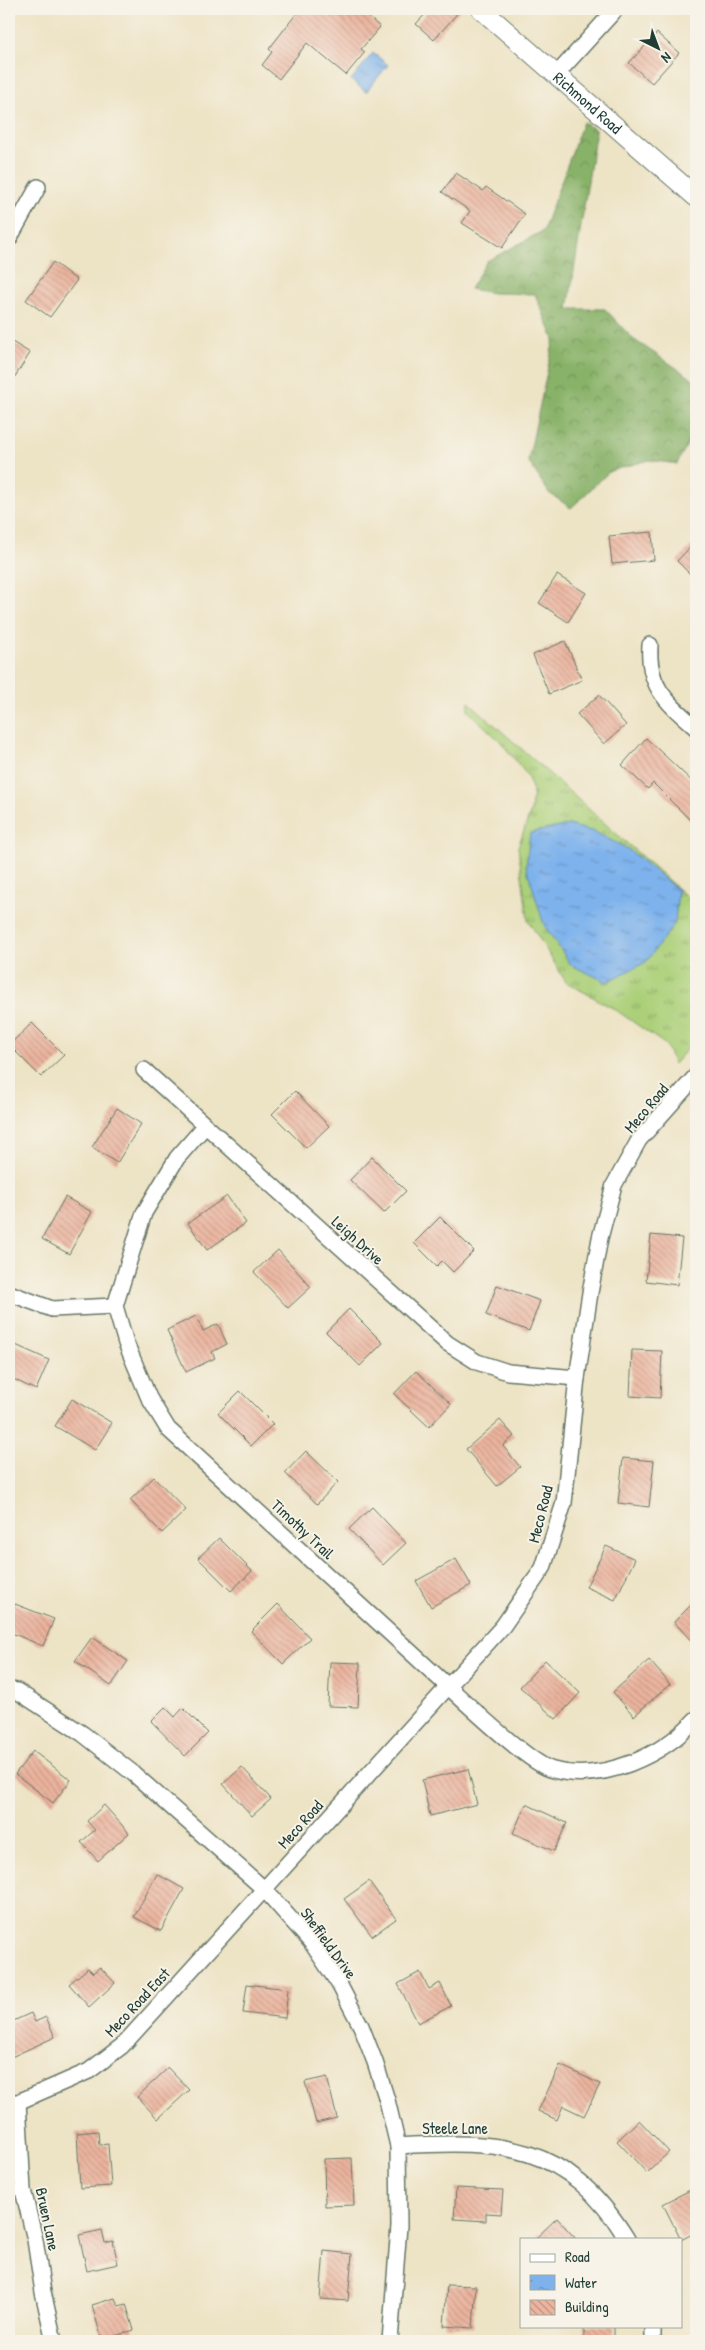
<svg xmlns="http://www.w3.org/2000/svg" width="705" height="2350" font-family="'Patrick Hand',sans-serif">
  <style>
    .grass { fill: url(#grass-tufts); stroke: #668656 }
    .forest { fill: url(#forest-crowns); stroke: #54784e }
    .water { fill: url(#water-ripples); stroke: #4e7890 }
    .building { fill: url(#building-back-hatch) }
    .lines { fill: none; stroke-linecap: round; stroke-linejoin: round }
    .minor-casing { stroke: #677767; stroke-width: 18 }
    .tertiary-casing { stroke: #677767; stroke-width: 21 }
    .minor { stroke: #fff; stroke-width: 15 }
    .tertiary { stroke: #fff; stroke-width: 19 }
    .labels { text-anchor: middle; stroke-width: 4; stroke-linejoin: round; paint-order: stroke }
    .street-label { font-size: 16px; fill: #1f3d34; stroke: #f7f3e8 }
  </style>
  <defs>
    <pattern id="grass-tufts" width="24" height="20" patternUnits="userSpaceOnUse" patternTransform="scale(1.25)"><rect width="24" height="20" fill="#acd079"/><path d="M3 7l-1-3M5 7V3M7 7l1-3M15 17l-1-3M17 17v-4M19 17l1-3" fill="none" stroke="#8baa64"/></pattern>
    <pattern id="forest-crowns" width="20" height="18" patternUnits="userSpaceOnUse" patternTransform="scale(1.25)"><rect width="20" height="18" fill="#89b269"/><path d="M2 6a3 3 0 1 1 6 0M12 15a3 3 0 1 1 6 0" fill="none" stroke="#6f9257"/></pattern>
    <pattern id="water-ripples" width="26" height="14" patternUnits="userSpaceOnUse" patternTransform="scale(1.25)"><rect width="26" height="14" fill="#7eb2ec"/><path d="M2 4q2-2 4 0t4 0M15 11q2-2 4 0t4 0" fill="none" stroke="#6792c0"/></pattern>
    <pattern id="building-back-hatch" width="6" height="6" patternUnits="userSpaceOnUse" patternTransform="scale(1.25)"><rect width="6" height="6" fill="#ecb49e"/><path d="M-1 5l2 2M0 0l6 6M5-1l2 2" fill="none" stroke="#bf9482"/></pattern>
  </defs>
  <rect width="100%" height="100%" fill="#f7f3e8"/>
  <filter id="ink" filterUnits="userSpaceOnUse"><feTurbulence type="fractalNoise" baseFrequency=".02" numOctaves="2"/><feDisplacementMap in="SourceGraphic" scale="10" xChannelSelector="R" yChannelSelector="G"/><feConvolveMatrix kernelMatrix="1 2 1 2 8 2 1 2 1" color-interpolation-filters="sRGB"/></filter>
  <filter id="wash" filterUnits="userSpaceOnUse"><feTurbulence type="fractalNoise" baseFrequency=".0096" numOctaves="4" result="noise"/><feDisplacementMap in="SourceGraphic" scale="20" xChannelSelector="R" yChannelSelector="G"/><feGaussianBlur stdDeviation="1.12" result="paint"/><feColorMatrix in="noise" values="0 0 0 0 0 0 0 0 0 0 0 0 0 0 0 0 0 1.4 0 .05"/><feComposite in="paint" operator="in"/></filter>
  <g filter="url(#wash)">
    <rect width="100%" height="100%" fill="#ede3c5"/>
    <polygon class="grass" points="469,702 696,905 696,1039 674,1064 666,1045 616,1010 566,982 528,920 518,847 531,811 533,791 527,775 500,741 468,711"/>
    <polygon class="forest" points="583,122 596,130 568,309 605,309 633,339 696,381 696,427 677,464 649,460 610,471 571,508 549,493 528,461 554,339 535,294 493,293 470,289 487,261 543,231"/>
    <g class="water">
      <polygon points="373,53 388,65 366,92 351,80"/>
      <polygon points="568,825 595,832 628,849 678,890 675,923 646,962 607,982 571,965 544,925 526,866 530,833"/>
    </g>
    <g id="blocks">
      <g class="building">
        <polygon points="300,9 359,9 380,27 361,49 365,52 346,75 307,43 279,79 262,65 272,52 269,49"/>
        <polygon points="430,9 461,9 434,40 416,24"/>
        <polygon points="657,33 679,53 652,83 629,63"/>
        <polygon points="456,173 483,191 486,187 525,214 502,248 462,223 470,211 442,192"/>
        <polygon points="53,262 77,280 50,317 26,300"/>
        <polygon points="9,340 30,353 9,386"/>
        <polygon points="652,532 654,560 612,564 609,536"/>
        <polygon points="696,541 696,580 677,561"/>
        <polygon points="557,575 586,593 568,622 539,603"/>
        <polygon points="565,641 582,680 549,694 533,655"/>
        <polygon points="599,695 626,725 604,744 577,714"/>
        <polygon points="646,738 696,785 696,826 653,783 648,789 622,765"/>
        <polygon points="32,1023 64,1055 41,1077 9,1045"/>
        <polygon points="295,1091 329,1126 306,1148 272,1114"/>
        <polygon points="117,1108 141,1124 117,1163 92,1147"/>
        <polygon points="372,1157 406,1191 384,1213 350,1180"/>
        <polygon points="227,1196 246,1223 207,1250 188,1223"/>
        <polygon points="65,1197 92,1212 69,1254 42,1239"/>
        <polygon points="440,1217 474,1251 453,1272 442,1261 437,1266 414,1243"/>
        <polygon points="651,1235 682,1238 677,1285 646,1281"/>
        <polygon points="278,1250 311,1287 288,1308 254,1272"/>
        <polygon points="497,1285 540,1301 529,1331 486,1315"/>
        <polygon points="349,1309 383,1343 360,1366 326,1332"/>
        <polygon points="196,1316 203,1331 218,1324 227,1344 212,1352 215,1358 186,1372 167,1330"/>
        <polygon points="9,1342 49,1360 36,1390 9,1377"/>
        <polygon points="632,1350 662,1351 660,1398 630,1396"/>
        <polygon points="416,1371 451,1404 429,1427 394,1394"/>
        <polygon points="240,1391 273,1424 251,1446 218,1413"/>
        <polygon points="72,1399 112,1423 95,1450 55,1426"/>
        <polygon points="500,1420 514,1436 503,1446 520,1467 497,1486 466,1449"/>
        <polygon points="306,1451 338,1482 317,1504 285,1473"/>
        <polygon points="623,1458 654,1461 649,1507 618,1503"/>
        <polygon points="154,1477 186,1510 162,1533 130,1500"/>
        <polygon points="372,1507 406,1543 383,1565 349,1529"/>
        <polygon points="219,1538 252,1571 231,1591 198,1558"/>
        <polygon points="606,1546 635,1559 615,1600 586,1587"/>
        <polygon points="456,1559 471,1585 431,1607 416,1581"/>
        <polygon points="696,1600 696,1646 674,1622"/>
        <polygon points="15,1604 54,1619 43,1646 9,1632 9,1620"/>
        <polygon points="278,1604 310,1638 283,1664 251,1631"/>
        <polygon points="92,1637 128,1661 111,1686 75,1661"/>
        <polygon points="545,1660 580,1693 556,1719 520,1687"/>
        <polygon points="649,1660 670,1684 634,1716 613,1692"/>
        <polygon points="330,1662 360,1663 358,1707 328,1706"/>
        <polygon points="165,1707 175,1717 183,1708 208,1733 185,1756 151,1721"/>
        <polygon points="33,1751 71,1780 53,1803 15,1774"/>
        <polygon points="242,1767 271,1799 252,1816 223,1784"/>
        <polygon points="468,1769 477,1804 430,1816 422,1780"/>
        <polygon points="526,1804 567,1823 554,1851 513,1833"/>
        <polygon points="104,1805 129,1833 98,1861 81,1842 95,1830 87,1821"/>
        <polygon points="157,1874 184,1889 161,1931 134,1917"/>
        <polygon points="369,1881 396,1919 372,1936 344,1899"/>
        <polygon points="100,1967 115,1983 89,2007 69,1984 88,1968 93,1973"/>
        <polygon points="420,1972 429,1989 440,1983 451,2006 418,2023 398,1984"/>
        <polygon points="247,1984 288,1989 285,2018 243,2013"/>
        <polygon points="31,2013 35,2022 46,2017 55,2037 9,2058 9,2023"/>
        <polygon points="560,2065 600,2084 584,2116 563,2106 557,2120 538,2111"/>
        <polygon points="168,2068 189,2090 158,2119 137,2097"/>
        <polygon points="327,2077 337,2118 316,2123 305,2082"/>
        <polygon points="639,2120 669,2152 647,2173 617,2141"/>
        <polygon points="98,2131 99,2145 108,2144 111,2186 80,2188 77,2133"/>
        <polygon points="352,2158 354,2205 325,2206 324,2159"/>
        <polygon points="696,2187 696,2232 681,2240 663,2204"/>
        <polygon points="456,2188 503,2190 501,2214 486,2213 486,2221 454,2219"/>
        <polygon points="557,2218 576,2239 535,2239"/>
        <polygon points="102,2230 105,2243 113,2241 118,2264 87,2271 79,2235"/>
        <polygon points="324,2251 352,2254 348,2301 320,2299"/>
        <polygon points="447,2285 476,2286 473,2328 444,2326"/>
        <polygon points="115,2298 118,2306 126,2304 134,2330 102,2340 92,2305"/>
        <rect x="584" y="2326" width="30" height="15"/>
      </g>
    </g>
  </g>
  <g filter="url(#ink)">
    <use href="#blocks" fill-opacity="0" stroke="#677767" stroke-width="1"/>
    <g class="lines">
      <g class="minor-casing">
        <g id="minor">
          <polyline points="556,75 616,9"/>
          <polyline points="9,239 38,187"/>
          <path d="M650 645C647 687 667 702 696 728"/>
          <polyline points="144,1070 447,1343 477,1362 508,1372 577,1378"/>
          <path d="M205 1126 177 1158 144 1213 115 1306 126 1343 149 1398 168 1429C259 1513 350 1596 441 1680 462 1699 529 1764 553 1770 603 1783 662 1756 696 1719"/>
          <polyline points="9,1293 52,1309 115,1306"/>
          <polyline points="9,1690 17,1691 83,1734 134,1774 264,1889 311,1942 339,1984 361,2026 375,2062 387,2100 398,2146 399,2226 390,2341"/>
          <polyline points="9,2102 18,2102 89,2071 122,2046 503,1626 543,1568 564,1503 577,1378 590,1293 600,1238 614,1185 639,1140 696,1076"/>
          <polyline points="18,2102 23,2190 35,2240 43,2292 54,2341"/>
          <path d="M398 2146C501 2140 567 2142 627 2239"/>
          <polyline points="653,2341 653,2326"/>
        </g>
      </g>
      <g class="tertiary-casing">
        <g id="tertiary">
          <path id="s1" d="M481 9 696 197"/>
        </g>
      </g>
      <use href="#minor" class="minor"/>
      <use href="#tertiary" class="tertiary"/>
    </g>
  </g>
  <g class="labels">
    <g class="street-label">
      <text dy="6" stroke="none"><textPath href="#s1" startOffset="142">Richmond Road</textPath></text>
      <text transform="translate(646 1108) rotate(-50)" y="6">Meco Road</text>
      <text transform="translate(358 1240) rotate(42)" y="6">Leigh Drive</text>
      <text transform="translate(540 1514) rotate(-76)" y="6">Meco Road</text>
      <text transform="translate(303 1529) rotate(43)" y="6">Timothy Trail</text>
      <text transform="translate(300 1824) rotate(-48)" y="6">Meco Road</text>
      <text transform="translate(329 1943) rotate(54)" y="6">Sheffield Drive</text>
      <text transform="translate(137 2002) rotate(-47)" y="6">Meco Road East</text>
      <text x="455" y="2134">Steele Lane</text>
      <text transform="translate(48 2219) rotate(78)" y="6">Bruen Lane</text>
    </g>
  </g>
  <rect width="705" height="2350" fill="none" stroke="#f7f3e8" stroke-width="30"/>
  <rect x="520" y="2238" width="162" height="90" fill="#f7f3e8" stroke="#a1aaa0"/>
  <rect x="530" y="2254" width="25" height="8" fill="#ffffff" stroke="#a1aaa0"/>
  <text x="565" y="2262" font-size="15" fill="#1f3d34">Road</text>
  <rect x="530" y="2275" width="25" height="15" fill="url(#water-ripples)" stroke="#a1aaa0"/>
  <text x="565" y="2288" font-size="15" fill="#1f3d34">Water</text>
  <rect x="530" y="2300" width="25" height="15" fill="url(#building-back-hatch)" stroke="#a1aaa0"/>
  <text x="565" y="2312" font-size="15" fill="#1f3d34">Building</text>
  <g transform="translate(658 48) rotate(138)" stroke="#f7f3e8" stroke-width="4" paint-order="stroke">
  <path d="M0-4L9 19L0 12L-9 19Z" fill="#1f3d34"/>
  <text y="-8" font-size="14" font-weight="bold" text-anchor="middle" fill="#1f3d34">N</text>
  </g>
</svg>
